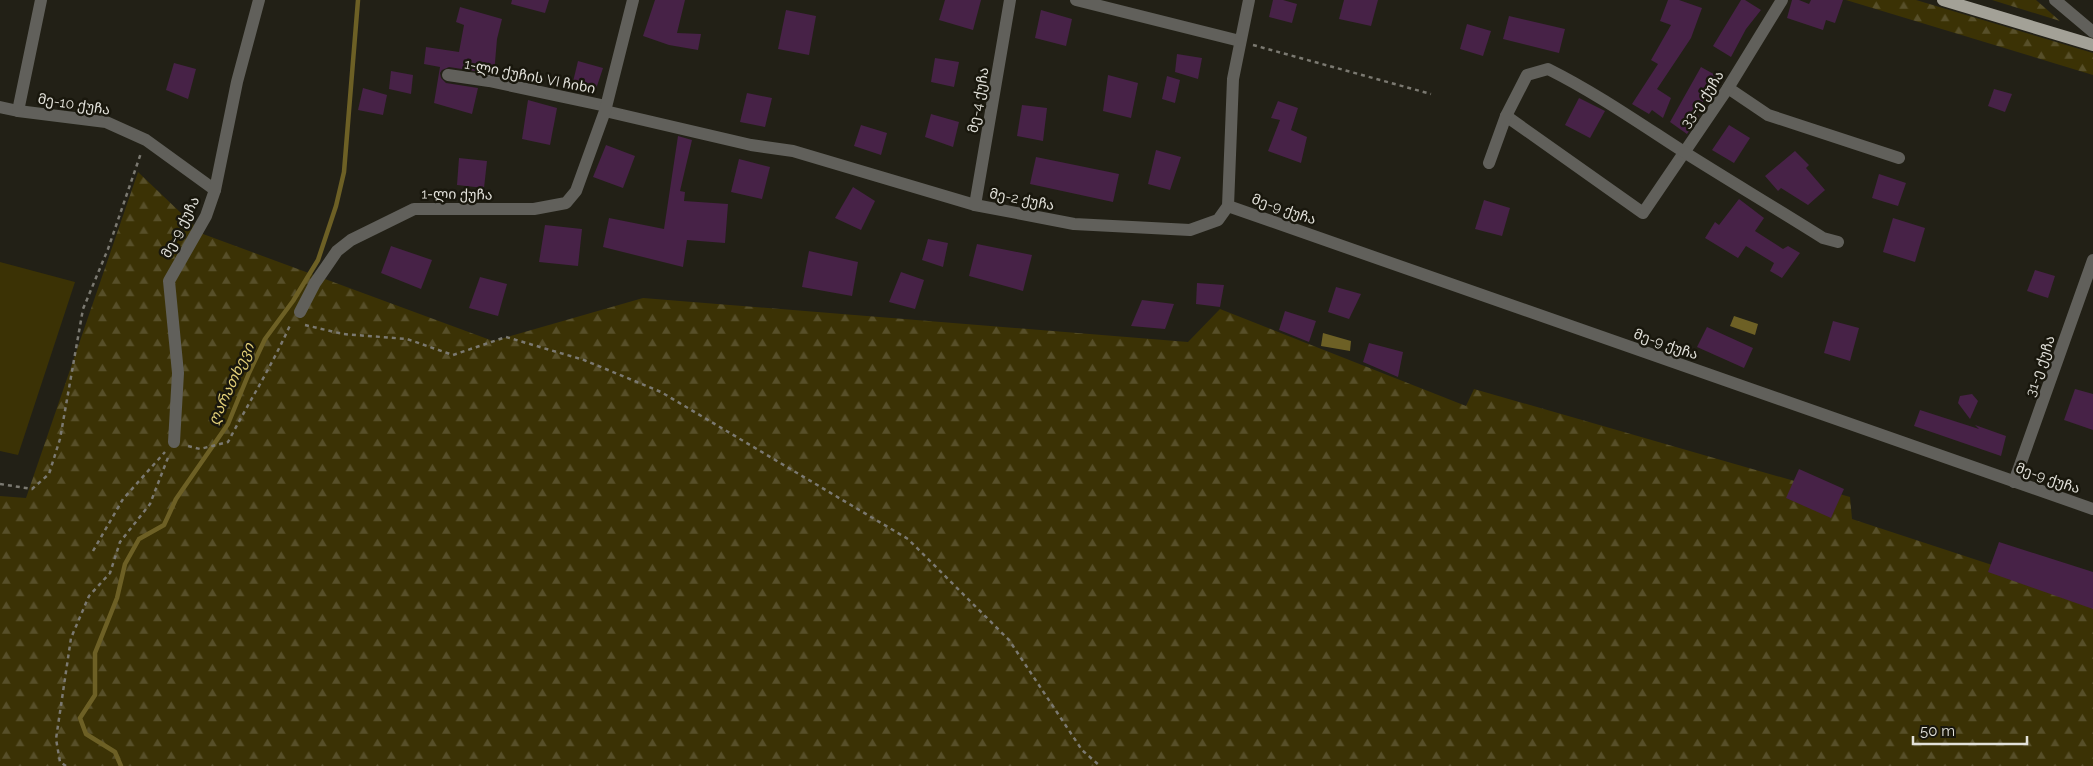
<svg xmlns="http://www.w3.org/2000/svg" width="2093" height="766" font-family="Raleway,'Noto Sans Georgian',sans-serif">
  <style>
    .grass { fill: #3b3205 }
    .forest { fill: url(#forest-firs) }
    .water { fill: #6d6025 }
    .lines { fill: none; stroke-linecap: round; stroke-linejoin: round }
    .stream { stroke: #6d6025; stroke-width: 4.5 }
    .building { fill: #472247 }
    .path { stroke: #7b7971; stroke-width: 2.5; stroke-dasharray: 4 4; stroke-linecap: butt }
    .minor { stroke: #61605b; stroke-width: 12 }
    .major { stroke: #a3a197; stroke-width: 12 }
    .labels { text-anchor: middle; stroke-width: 5; stroke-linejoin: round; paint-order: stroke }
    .street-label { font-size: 14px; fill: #e2e1da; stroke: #19170d }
    .water-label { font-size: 15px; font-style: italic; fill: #e1ce77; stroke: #19170d }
  </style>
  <defs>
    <pattern id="forest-firs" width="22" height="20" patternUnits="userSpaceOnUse" patternTransform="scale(1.25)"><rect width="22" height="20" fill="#3b3205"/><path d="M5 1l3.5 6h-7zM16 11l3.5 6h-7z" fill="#574f29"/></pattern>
  </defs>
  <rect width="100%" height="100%" fill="#222016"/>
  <polygon class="grass" points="0,262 75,282 18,455 0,451"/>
  <g class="forest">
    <polygon points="1846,0 1916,0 2093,53 2093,75"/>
    <polygon points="1992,0 2036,0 2060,21"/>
    <polygon points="138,172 203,234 493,341 643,298 1188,342 1220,309 1466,406 1474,389 1850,497 1852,519 2093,598 2093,766 0,766 0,496 26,498"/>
  </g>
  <g class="water">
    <polygon points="1734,316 1758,324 1755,335 1730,326"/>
    <polygon points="1323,333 1351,341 1350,351 1321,346"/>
  </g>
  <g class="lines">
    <polyline class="stream" points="121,766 115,752 86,734 80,718 95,695 95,653 117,598 125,564 139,539 164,525 176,499 228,424 249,373 265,339 293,301 318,260 336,206 344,172 358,0"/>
  </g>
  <g class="building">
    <polygon points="512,0 549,0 545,13 511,4"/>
    <polygon points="655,0 685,0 677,33 701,34 698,50 669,45 643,36"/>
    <polygon points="945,0 981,0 973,30 939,20"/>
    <polygon points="1273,0 1283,0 1297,4 1292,23 1269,17"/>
    <polygon points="1344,0 1378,0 1371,26 1339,19"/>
    <polygon points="1668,0 1679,0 1702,8 1691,38 1657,89 1671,98 1663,118 1652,110 1649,114 1632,104 1658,64 1651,60 1671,25 1660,21"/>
    <polygon points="1741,0 1745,0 1761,10 1746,29 1731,57 1713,46"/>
    <polygon points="1792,0 1799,0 1809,4 1811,0 1843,0 1835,23 1826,20 1823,30 1787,18"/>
    <polygon points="460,7 502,19 497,39 494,74 449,67 442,70 440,73 441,78 446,83 478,88 472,114 434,103 440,67 424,64 426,47 459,52 464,25 456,22"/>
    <polygon points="786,10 816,16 809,55 778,49"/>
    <polygon points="1041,10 1072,19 1066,46 1035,38"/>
    <polygon points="1509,16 1565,29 1559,53 1503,39"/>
    <polygon points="1467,24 1491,31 1483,56 1460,49"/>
    <polygon points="1177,54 1202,58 1198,79 1175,72"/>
    <polygon points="935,58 959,62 954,87 931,82"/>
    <polygon points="578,61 603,68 594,95 571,90"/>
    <polygon points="174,63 196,69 188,99 166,90"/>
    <polygon points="1701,67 1719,77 1695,114 1699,116 1687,134 1670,122"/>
    <polygon points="391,71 413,75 411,94 389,89"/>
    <polygon points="1108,75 1138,83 1131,118 1103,111"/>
    <polygon points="1167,76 1180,80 1175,103 1162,99"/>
    <polygon points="363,88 387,95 383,115 358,110"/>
    <polygon points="1994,89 2012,94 2005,112 1988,106"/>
    <polygon points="747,93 772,98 765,127 740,122"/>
    <polygon points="1579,98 1605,111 1590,138 1565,125"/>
    <polygon points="528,100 557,108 550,145 522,139"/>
    <polygon points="1278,101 1298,108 1291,130 1307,137 1301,163 1268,151 1280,120 1271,118"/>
    <polygon points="1022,105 1047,108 1043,141 1017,136"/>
    <polygon points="931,114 959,122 953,147 925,137"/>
    <polygon points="861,125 887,133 881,155 854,146"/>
    <polygon points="1729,125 1750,138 1734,163 1712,150"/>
    <polygon points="678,136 692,140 680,191 685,192 684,201 728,204 725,243 687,240 683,267 603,247 609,218 664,229"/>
    <polygon points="606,145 635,156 623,188 593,177"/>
    <polygon points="1156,150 1181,157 1170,190 1148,184"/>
    <polygon points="1795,151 1809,165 1806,168 1825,190 1808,205 1781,188 1778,191 1765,176"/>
    <polygon points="1036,157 1119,174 1113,202 1030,184"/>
    <polygon points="459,158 487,161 484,188 457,185"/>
    <polygon points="739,159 770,167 762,199 731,192"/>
    <polygon points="1879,174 1906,183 1898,206 1872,198"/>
    <polygon points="853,187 875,201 861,230 835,218"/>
    <polygon points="1739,199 1764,218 1755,231 1783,249 1788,246 1800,253 1782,278 1770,271 1774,263 1746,246 1738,258 1705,238 1715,222 1719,225"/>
    <polygon points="1484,200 1510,208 1502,236 1475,229"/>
    <polygon points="1893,218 1925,228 1915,262 1883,252"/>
    <polygon points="545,225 582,229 578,266 539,262"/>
    <polygon points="928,239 948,243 943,267 922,260"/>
    <polygon points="977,244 1032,255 1023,291 969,276"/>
    <polygon points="391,246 432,260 421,289 381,273"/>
    <polygon points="809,251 858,262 852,296 802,287"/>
    <polygon points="2035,270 2055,276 2048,298 2027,291"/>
    <polygon points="901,272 924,280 915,309 889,302"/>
    <polygon points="480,277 507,284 498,316 469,308"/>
    <polygon points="1197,283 1224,285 1220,307 1196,304"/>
    <polygon points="1336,287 1361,294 1349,319 1328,312"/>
    <polygon points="1142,300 1174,304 1165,329 1131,326"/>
    <polygon points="1285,311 1316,321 1309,342 1279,330"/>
    <polygon points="1833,321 1859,328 1850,361 1824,353"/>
    <polygon points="1707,327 1753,348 1744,368 1697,347"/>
    <polygon points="1369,343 1403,352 1398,377 1363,362"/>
    <polygon points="2075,389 2093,394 2093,430 2064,420"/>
    <polygon points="1972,394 1978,401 1970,419 1958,403 1960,396"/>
    <polygon points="1920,410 1979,429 1975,425 2006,436 2001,456 1914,426"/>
    <polygon points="1799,469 1844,489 1831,518 1786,498"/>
    <polygon points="1999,542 2093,572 2093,609 1988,572"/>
  </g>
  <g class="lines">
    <g class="path">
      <polyline points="1253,45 1431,94"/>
      <polyline points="305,325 343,334 407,339 453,355 506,337 584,360 661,392 908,539 1009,640 1082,750 1100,766"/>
      <path d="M188 446 200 449 228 442C249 402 273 364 291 323"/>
      <polyline points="0,484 32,489 49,474 60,439 83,309 108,249 141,153"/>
      <polyline points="93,551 123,499 165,452"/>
      <polyline points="66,766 60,762 56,739 71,638 89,596 110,573 120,542 150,504 169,455"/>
    </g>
    <g class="minor">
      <polyline points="1076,0 1240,41"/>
      <polyline points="2055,0 2093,32"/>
      <polyline points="448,75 489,81 606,106"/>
      <polyline points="1728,88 1768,115 1899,158"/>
      <polyline points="0,107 18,111 106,122 146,140 215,190"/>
      <polyline points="18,111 41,0"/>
      <polyline points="605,111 751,145 793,151 975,205 1074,224 1190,230 1218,220 1228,206 1233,79 1249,0"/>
      <polyline points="1506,116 1643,213 1728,88 1782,0"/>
      <path d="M1489 163 1506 116 1527 75 1548 69C1596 93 1639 123 1684 152 1730 181 1777 209 1823 238L1838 242"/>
      <polyline points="975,205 1010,0"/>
      <polyline points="1228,206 2093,509"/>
      <polyline points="300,312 315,283 337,251 351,240 414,209 534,209 566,203 576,191 605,111 633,0"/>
      <polyline points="174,442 178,373 169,281 206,216 215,190 237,82 259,0"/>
      <polyline points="2014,482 2093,260"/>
    </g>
    <polyline class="major" points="1943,0 2093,45"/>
  </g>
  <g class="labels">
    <g class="street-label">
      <text transform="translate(530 76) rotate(11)" y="5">1-ლი ქუჩის VI ჩიხი</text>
      <text transform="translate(1702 99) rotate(-56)" y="5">33-ე ქუჩა</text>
      <text transform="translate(978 100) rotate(-80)" y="5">მე-4 ქუჩა</text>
      <text transform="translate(74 104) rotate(9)" y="5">მე-10 ქუჩა</text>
      <text transform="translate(457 194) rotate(1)" y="5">1-ლი ქუჩა</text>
      <text transform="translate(1022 199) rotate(11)" y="5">მე-2 ქუჩა</text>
      <text transform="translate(1284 209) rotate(19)" y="5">მე-9 ქუჩა</text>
      <text transform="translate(180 227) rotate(-63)" y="5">მე-9 ქუჩა</text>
      <text transform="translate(1666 344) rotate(19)" y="5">მე-9 ქუჩა</text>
      <text transform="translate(2040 366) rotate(-71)" y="5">31-ე ქუჩა</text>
      <text transform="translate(2048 478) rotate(19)" y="5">მე-9 ქუჩა</text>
    </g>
    <g class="water-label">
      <text transform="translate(231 384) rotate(-65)" y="5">ღარათხევი</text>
    </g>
  </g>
  <path d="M1913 736v8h114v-8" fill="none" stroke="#e2e1da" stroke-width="2.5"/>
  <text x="1920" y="736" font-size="15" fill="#e2e1da" stroke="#19170d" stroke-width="4" paint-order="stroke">50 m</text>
</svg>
